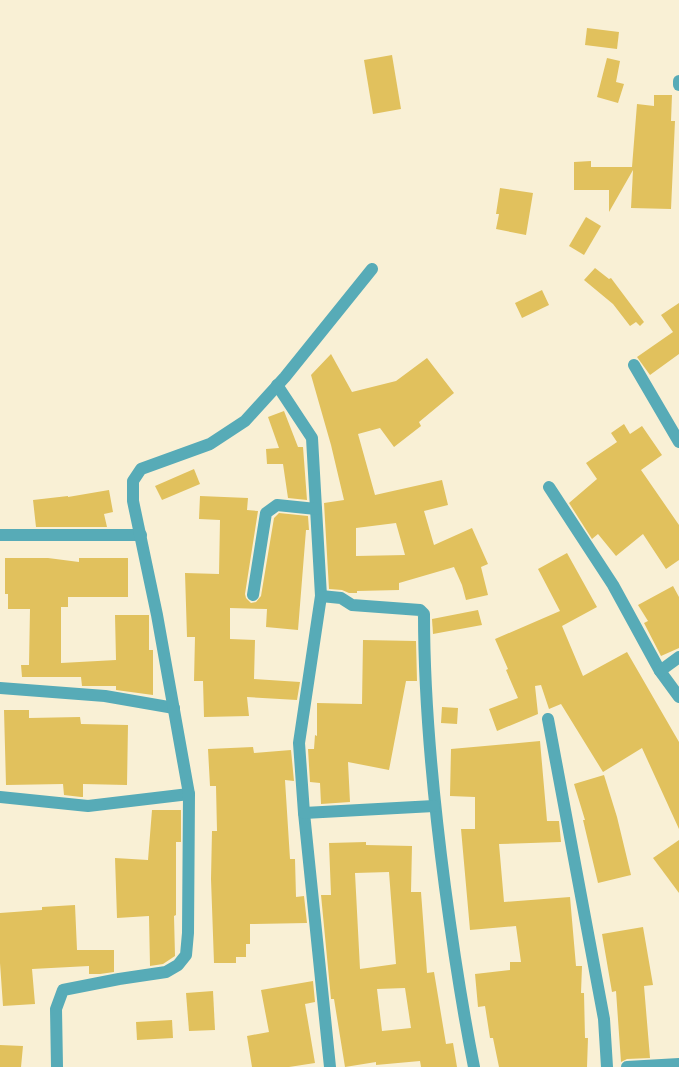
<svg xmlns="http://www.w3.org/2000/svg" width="679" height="1067" font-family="Rubik,sans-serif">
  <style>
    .building { fill: #e1c15d; fill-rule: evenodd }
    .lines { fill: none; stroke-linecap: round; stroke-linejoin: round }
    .street { stroke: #57abb7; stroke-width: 12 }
  </style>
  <rect width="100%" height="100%" fill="#f9f0d5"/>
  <g class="building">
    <polygon points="587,28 619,32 617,49 585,45"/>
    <polygon points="392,55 401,109 373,114 364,60"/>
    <polygon points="607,58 620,61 616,82 624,84 618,103 597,97"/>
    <polygon points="654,95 672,95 671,121 675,121 671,209 631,208 633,170 609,212 609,190 574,190 574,162 591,161 591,167 632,167 637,104 654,106"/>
    <polygon points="500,188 533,193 526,235 496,229 499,214 496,214"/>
    <polygon points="586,217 601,226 584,255 569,246"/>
    <polygon points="595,268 609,279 611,278 644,322 640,326 636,322 630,326 613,304 584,280"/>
    <polygon points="542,290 549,305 522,318 515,303"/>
    <polygon points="679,303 679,354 650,375 637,357 673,332 661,315"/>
    <path d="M331 354 352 392 396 381 427 358 454 393 419 422 421 426 394 447 380 428 358 434 375 495 442 480 448 505 424 511 434 545 472 528 488 564 481 567 488 595 466 600 462 585 454 567 399 583V590L357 591V593H349L342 590 329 589 324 503 344 500 331 445 311 375ZM396 523 405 555 356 556V528Z"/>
    <polygon points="284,411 298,447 303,447 307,500 288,498 283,464 267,464 266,449 279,448 268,417"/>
    <polygon points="624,424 630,434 642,426 662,455 641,470 679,525 679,560 666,569 643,534 616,556 598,534 592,539 569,503 597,479 586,463 617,442 611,433"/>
    <polygon points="194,469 200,484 162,500 155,486"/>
    <polygon points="109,490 113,512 104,514 107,527 36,527 33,500 68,496 68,497"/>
    <polygon points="200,496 248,498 247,510 258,511 245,594 246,598 251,603 256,602 261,596 274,518 279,513 308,516 309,530 306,530 298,630 266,627 267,609 230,608 230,639 255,640 254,679 300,682 297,700 247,697 249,716 204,717 203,681 194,681 195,637 187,637 185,573 219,574 220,520 199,519"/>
    <polygon points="567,553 597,607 562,626 583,676 627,652 679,742 679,829 642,748 603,772 561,704 549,709 541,685 535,686 538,714 497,731 489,709 518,698 506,670 508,669 495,639 560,611 538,569"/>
    <polygon points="5,558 48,558 79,562 79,558 128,558 128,597 68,597 68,607 61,607 61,663 116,660 115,615 149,615 149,650 153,650 153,695 116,690 116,686 82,686 81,677 22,677 21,665 29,665 30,609 8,609 8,594 5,594"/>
    <polygon points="673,586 679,597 679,648 661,656 644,623 648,621 638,605"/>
    <polygon points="478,610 482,625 433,634 432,619"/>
    <polygon points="363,640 416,641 417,681 406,681 389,770 348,762 350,802 321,804 320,783 310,782 308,749 314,749 315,735 317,736 317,703 362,704"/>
    <polygon points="442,707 458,708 457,724 441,723"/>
    <polygon points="4,710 29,710 29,718 80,717 81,724 128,725 127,785 83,784 83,797 81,797 64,795 63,784 6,785"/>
    <polygon points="540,741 547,821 559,821 561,842 499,844 504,902 570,897 576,966 582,966 581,993 584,993 585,1038 588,1038 587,1067 499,1067 493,1038 490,1038 485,1006 478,1007 475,974 510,970 510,962 521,962 516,926 470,930 461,829 475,829 475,797 450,796 451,749"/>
    <polygon points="253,747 254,753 291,750 294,781 285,780 290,859 295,859 296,897 304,896 307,923 250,924 250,944 246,944 246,957 236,957 236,963 214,963 211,879 212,831 217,831 216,786 210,786 208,749"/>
    <polygon points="604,775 617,817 631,875 598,883 583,820 585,820 574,784"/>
    <polygon points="152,810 181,810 181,842 176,842 176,915 174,916 175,956 163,964 150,966 149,916 117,918 115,858 148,860"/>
    <polygon points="679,840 679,893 653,858"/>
    <path d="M366 842V845L412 846 411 892H421L427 973 434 972 446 1044 453 1043 457 1067H421L420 1061 376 1065V1062L345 1067 334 999H331L321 895H331L329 843ZM389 872 396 964 360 969 355 873ZM405 988 411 1028 382 1031 377 989Z"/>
    <polygon points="75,905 77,950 114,950 114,972 100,974 89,974 89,966 32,969 35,1004 3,1006 0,963 0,913 42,910 42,907"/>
    <polygon points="643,927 653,985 644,986 650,1058 627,1059 621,1062 616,991 612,992 602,934"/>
    <polygon points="313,981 315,1002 305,1004 315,1063 289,1067 252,1067 247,1036 269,1032 261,990"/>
    <polygon points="213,991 215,1030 189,1031 186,993"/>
    <polygon points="172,1020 173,1038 137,1040 136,1022"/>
    <polygon points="0,1045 23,1046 21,1067 0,1067"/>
  </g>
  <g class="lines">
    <g class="street">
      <polyline points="679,81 679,85"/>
      <polyline points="634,365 679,442"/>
      <polyline points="277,385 312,438 321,596 299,743 304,813 330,1067"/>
      <polyline points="549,487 613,585 660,671 679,697"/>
      <polyline points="0,535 141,535"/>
      <polyline points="253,595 266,513 277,505 316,509"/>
      <path d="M321 596 341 598 352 605 420 610 424 614C424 705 433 796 445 887 453 947 462 1007 474 1067"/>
      <polyline points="660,671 679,657"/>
      <polyline points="0,688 105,696 174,708"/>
      <polyline points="548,719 604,1019 607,1067"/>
      <polyline points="0,797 88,806 189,794"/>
      <polyline points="304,813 434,806"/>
      <polyline points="57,1067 56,1009 63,990 119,979 166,972 178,965 186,955 188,933 189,794 157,615 133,501 133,481 141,469 210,444 245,421 285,377 372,269"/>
      <polyline points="627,1067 679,1064"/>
    </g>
  </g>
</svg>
